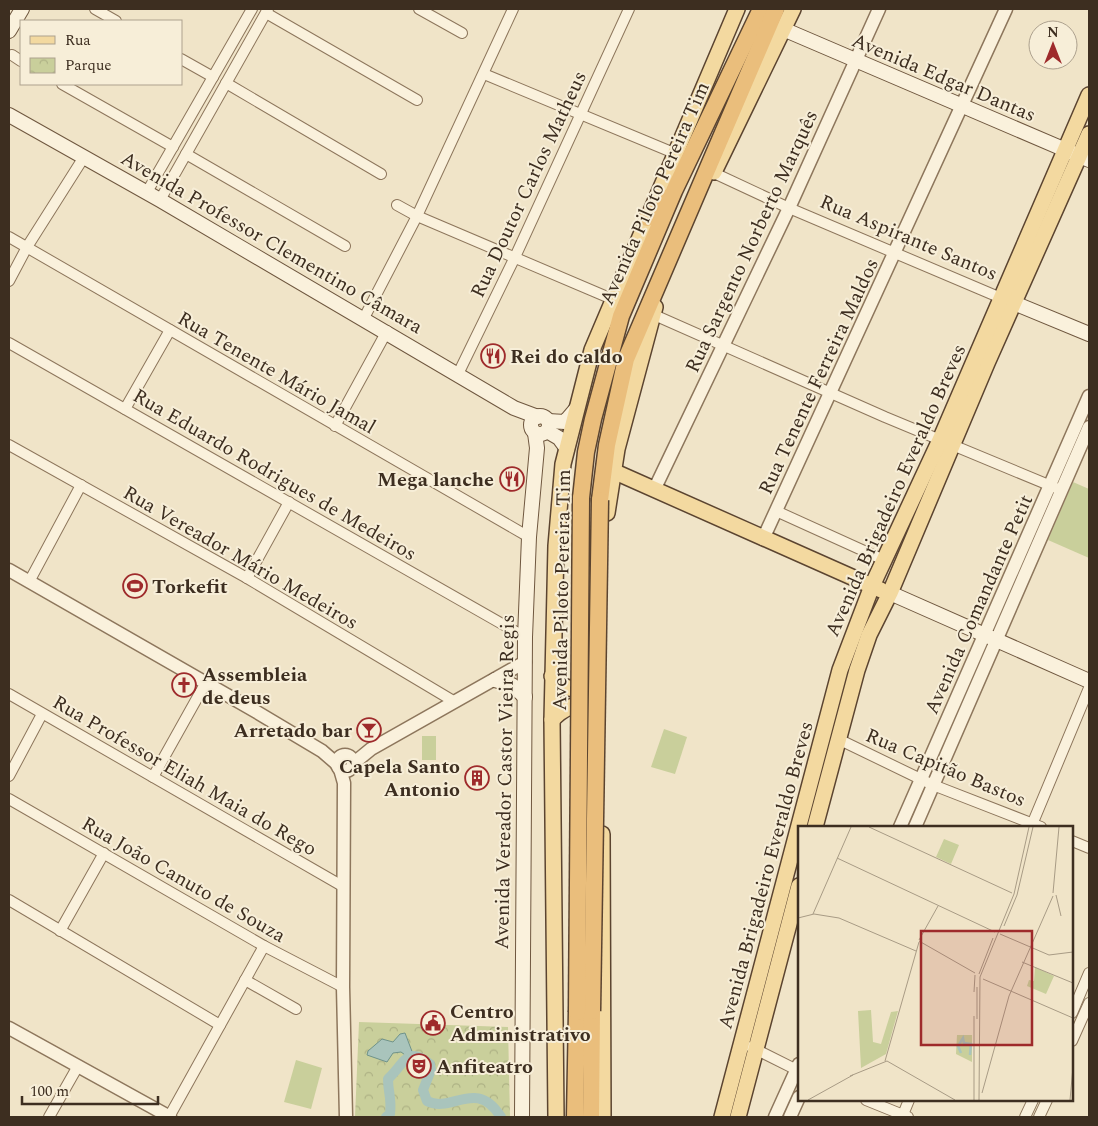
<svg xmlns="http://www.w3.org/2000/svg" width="1098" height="1126" font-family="Spectral,serif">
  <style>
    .grass { fill: #c9cf9b }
    .park { fill: url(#park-crowns) }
    .water { fill: #a9c4bc; stroke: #6f938a }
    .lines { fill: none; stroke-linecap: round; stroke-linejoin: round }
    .canal { stroke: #a9c4bc; stroke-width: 10 }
    .minor-casing { stroke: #8d765c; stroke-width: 12 }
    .tertiary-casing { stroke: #8d765c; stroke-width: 15 }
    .secondary-casing { stroke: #6f573f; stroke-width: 16 }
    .primary-casing { stroke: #5b4430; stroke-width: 18 }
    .trunk-casing { stroke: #5b4430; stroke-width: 19 }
    .minor { stroke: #faf1dc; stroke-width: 10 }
    .tertiary { stroke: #faf1dc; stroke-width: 12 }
    .secondary { stroke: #faf1dc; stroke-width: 14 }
    .primary { stroke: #f3d9a0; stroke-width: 15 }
    .trunk { stroke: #eabe7c; stroke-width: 16 }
    .trunk-bridge-casing { stroke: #5b4430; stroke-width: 19; stroke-linecap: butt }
    .trunk-bridge { stroke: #eabe7c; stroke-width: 16 }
    .labels { text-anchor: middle; stroke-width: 4; stroke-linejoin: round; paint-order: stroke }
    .street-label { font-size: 20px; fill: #3d2e20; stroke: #f7eed8 }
    .poi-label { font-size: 20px; font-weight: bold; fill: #3d2e20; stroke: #f7eed8; text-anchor: start }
    .inset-river { fill: none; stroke: #a9c4bc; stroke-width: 2.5 }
    .inset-road { fill: none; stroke: #a89b85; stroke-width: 1 }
    .view { fill: #9e2a2b; fill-opacity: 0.15; stroke: #9e2a2b; stroke-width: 2.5 }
    .inset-edge { fill: none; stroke: #3d2e20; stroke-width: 2.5 }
  </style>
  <defs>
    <pattern id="park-crowns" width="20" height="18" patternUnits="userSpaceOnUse" patternTransform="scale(1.25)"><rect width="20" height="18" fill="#c9cf9b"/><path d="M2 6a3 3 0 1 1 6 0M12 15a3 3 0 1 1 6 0" fill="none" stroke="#aeb285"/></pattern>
  </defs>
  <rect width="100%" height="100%" fill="#f0e4c8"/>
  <g class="grass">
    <polygon points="1073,482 1089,489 1089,558 1048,540"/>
    <polygon points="664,729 687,737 675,774 651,767"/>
    <rect x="422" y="736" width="14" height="24"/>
    <polygon points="296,1060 322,1068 311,1109 284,1102"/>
  </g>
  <polygon class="park" points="359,1022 508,1027 510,1117 355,1117"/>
  <polygon class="water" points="405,1033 413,1054 408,1057 401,1052 393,1053 387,1062 367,1055 368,1051 382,1039 393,1042 400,1034"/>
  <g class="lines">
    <path class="canal" d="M386 1117 390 1114C392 1098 388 1093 388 1079 405 1063 407 1045 430 1064L431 1070 423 1090 427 1101C452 1114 476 1077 501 1117"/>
    <g class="minor-casing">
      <g id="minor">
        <polyline points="95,9 116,21"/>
        <polyline points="419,9 462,33"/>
        <polyline points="266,13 417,100"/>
        <polyline points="12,55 21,61"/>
        <polyline points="181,59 213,77"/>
        <polyline points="484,74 674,153"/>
        <polyline points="226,83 381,174"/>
        <polyline points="62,84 173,147"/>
        <polyline points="186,154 345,246"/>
        <polyline points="714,173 789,208 1001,298"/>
        <polyline points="147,192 252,9"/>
        <polyline points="160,200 268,9"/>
        <polyline points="397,205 417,216 612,299"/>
        <polyline points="9,237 529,537"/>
        <polyline points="9,281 27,247 84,157"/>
        <polyline points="652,314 885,417 1056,488"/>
        <polyline points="364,318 417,216 513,9"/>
        <polyline points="9,343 525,637"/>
        <polyline points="458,374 515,257 629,9"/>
        <polyline points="125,409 170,330"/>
        <polyline points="335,426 387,331"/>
        <polyline points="9,445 247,578 455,702"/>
        <polyline points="776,511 884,560"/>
        <polyline points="247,578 289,502"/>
        <polyline points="29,582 81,485"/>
        <polyline points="9,694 344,887"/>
        <polyline points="838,739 933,785 1041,827"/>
        <polyline points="9,776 42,714"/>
        <polyline points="153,777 205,684"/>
        <polyline points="9,799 264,946 343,987"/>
        <polyline points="1031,827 1089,688"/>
        <polyline points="1072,841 1089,848"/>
        <polyline points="9,900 220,1025"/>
        <polyline points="60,931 104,853"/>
        <polyline points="245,980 296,1009"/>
        <polyline points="1072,1013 1089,973"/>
        <polyline points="1072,1041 1089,1003"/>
        <polyline points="751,1047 799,1071"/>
        <polyline points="866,1100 908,1117"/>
        <polyline points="49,1117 78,1066"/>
        <polyline points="169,1117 264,946"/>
        <polyline points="902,1117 909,1100"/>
        <polyline points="1025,1117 1033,1100"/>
        <polyline points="1039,1117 1047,1100"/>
      </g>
    </g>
    <g class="tertiary-casing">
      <g id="tertiary">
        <polyline points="655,488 789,208 879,9"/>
        <polyline points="763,539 1006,9"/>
        <polyline points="9,570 255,711 322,751 337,764"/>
        <circle cx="345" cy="763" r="8"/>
        <polyline points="354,763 371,749 525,662"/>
        <polyline points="340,769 344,783 343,987 346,1117"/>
        <polyline points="900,827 1089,396"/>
        <polyline points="915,827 1089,427"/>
        <polyline points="9,1028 170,1117"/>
        <polyline points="775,1117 799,1064"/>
        <polyline points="790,1117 799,1097"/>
      </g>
    </g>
    <g class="secondary-casing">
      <g id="secondary">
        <polyline points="783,29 1089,160"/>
        <polyline points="9,31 22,9"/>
        <polyline points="9,115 160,200 514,408 538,417"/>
        <polyline points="1004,299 1089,334"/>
        <circle cx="540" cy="425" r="9"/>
        <polyline points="548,421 565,422 576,409"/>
        <polyline points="547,431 559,438 567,449"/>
        <polyline points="890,593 1089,681"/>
        <polyline points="495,680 512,685 525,697"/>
        <polyline points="522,1117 525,637 529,537 537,448 535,433"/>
      </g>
    </g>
    <g class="primary-casing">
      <g id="primary">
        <polyline points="714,172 793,9"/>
        <polyline points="613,471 881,590"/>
        <polyline points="607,513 617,449 655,307"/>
        <path d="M552 676C562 689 574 691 590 688"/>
        <path d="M552 720C561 710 577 700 590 708"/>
        <polyline points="815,827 857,670 869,635 890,593 987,363 1089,134"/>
        <polyline points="602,834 603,1117"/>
        <polyline points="556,1117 552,720 556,546 563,464 592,350 737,9"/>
        <polyline points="722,1117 840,670 872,586 940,440 1089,95"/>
        <polyline points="738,1117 799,886"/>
      </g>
    </g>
    <g class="trunk-casing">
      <g id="trunk">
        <polyline points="647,218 669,197"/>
        <polyline points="581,498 586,452 593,419 621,316 674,191 761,9"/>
        <polyline points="600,500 607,445 626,359 776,9"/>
        <polyline points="575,1117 577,1012"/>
        <polyline points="591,1117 592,1011"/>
      </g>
    </g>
    <use href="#minor" class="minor"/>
    <use href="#tertiary" class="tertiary"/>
    <use href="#secondary" class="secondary"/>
    <use href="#primary" class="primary"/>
    <use href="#trunk" class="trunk"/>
    <g class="trunk-bridge-casing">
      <g id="trunk-bridge">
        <polyline points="592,1011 600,500"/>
        <polyline points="577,1012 581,498"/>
      </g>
    </g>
    <use href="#trunk-bridge" class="trunk-bridge"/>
  </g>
  <defs>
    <g id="restaurant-ring" transform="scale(1.25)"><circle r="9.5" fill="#f7eed8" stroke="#9e2a2b" stroke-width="1.5"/><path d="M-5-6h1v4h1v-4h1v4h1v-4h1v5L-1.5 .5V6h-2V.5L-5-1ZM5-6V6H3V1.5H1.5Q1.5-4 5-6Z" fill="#9e2a2b"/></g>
    <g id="stadium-ring" transform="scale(1.25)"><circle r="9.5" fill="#f7eed8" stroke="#9e2a2b" stroke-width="1.5"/><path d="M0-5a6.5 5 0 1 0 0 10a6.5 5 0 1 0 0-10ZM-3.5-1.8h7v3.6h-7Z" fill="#9e2a2b"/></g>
    <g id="church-ring" transform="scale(1.25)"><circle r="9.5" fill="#f7eed8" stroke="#9e2a2b" stroke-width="1.5"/><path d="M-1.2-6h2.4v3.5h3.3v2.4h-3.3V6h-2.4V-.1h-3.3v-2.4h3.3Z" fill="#9e2a2b"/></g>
    <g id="bar-ring" transform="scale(1.25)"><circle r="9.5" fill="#f7eed8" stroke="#9e2a2b" stroke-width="1.5"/><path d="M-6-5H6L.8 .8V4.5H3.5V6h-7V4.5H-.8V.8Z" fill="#9e2a2b"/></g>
    <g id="building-ring" transform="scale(1.25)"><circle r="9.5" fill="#f7eed8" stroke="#9e2a2b" stroke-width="1.5"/><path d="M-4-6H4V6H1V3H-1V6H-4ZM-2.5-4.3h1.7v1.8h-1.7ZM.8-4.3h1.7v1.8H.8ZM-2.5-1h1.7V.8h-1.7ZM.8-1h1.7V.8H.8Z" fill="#9e2a2b"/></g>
    <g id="civic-ring" transform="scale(1.25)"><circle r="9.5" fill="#f7eed8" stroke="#9e2a2b" stroke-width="1.5"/><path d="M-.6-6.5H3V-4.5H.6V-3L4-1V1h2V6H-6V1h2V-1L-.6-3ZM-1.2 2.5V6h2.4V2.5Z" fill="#9e2a2b"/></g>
    <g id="theatre-ring" transform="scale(1.25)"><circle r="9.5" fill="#f7eed8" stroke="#9e2a2b" stroke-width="1.5"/><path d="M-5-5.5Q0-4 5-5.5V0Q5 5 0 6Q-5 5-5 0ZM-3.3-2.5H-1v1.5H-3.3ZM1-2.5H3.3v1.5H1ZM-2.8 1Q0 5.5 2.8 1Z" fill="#9e2a2b"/></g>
  </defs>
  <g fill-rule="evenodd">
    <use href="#restaurant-ring" x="493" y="356"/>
    <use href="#restaurant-ring" x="512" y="479"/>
    <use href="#stadium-ring" x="135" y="586"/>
    <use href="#church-ring" x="184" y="685"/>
    <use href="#bar-ring" x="369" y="730"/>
    <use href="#building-ring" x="477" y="778"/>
    <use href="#civic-ring" x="433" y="1023"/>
    <use href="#theatre-ring" x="419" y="1066"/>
  </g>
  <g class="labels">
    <g class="street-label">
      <text transform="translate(944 77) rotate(23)" y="7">Avenida Edgar Dantas</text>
      <text transform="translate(528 184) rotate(-65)" y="7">Rua Doutor Carlos Matheus</text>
      <text transform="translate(654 193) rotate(-66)" y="7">Avenida Piloto Pereira Tim</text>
      <text transform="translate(909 237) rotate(23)" y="7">Rua Aspirante Santos</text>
      <text transform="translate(751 241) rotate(-65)" y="7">Rua Sargento Norberto Marquês</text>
      <text transform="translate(272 242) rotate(30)" y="7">Avenida Professor Clementino Câmara</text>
      <text transform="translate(277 372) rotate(30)" y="7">Rua Tenente Mário Jamal</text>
      <text transform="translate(818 376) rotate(-65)" y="7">Rua Tenente Ferreira Maldos</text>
      <text transform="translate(275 474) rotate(30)" y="7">Rua Eduardo Rodrigues de Medeiros</text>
      <text transform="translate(895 490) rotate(-66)" y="7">Avenida Brigadeiro Everaldo Breves</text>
      <text transform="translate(241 557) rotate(30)" y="7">Rua Vereador Mário Medeiros</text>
      <text transform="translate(561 590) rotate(-89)" y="7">Avenida Piloto Pereira Tim</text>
      <text transform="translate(978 604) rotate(-66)" y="7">Avenida Comandante Petit</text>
      <text transform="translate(946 767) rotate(23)" y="7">Rua Capitão Bastos</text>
      <text transform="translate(185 775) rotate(30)" y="7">Rua Professor Eliah Maia do Rego</text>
      <text transform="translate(504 782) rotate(-89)" y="7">Avenida Vereador Castor Vieira Regis</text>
      <text transform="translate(765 875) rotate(-75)" y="7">Avenida Brigadeiro Everaldo Breves</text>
      <text transform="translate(184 879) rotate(30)" y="7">Rua João Canuto de Souza</text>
    </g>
    <g class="poi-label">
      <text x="510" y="363">Rei do caldo</text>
      <text x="494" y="486" text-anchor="end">Mega lanche</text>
      <text x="152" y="593">Torkefit</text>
      <text x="202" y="681">Assembleia<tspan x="202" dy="23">de deus</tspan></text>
      <text x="352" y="737" text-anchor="end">Arretado bar</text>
      <text x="460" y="773" text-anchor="end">Capela Santo<tspan x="460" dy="23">Antonio</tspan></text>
      <text x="450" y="1018">Centro<tspan x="450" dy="23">Administrativo</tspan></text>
      <text x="436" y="1073">Anfiteatro</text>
    </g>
  </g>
  <g transform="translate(798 826)">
    <rect width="275" height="275" fill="#f0e4c8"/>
    <path d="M237 141 256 150 248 168 229 160 231 154 236 155Z" fill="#c9cf9b"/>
    <path d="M73 184 75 216 83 218 93 186 100 185 88 228 63 242 60 185Z" fill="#c9cf9b"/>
    <path d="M146 13 161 19 153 38 138 31ZM159 209H174V236L158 228Z" fill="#c9cf9b"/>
    <path class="inset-river" d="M163 227 160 220 165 212 166 217 173 218 172 229"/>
    <path class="inset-road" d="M71 1 214 67M39 32 197 106M255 67 261 1M258 69 263 90M15 88 53 1M0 92 16 88 41 92 118 125M206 100 219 69 235 1M202 108 251 129 275 126M121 114 140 80M121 115 177 147M224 136 275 157M181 148 195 112M185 153 275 192M176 166 177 149M179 193V161M87 235 121 116M52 250 89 235 157 274M184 267 211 170 255 70M10 274 55 249M176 274V190M181 274 182 151 216 68 231 1M272 274 275 241"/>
    <path class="view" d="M123 105H234V219H123Z"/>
    <rect width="275" height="275" class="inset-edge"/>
  </g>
  <rect width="1098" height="1126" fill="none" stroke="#3d2e20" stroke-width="20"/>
  <rect x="20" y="20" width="162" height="65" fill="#f7eed8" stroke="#ada18e"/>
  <rect x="30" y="36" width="25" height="8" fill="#f3d9a0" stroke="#ada18e"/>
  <text x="65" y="45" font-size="15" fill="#3d2e20">Rua</text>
  <rect x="30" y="58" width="25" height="15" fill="url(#park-crowns)" stroke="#ada18e"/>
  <text x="65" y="70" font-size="15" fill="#3d2e20">Parque</text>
  <g transform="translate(1053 45)"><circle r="24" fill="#f7eed8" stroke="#ada18e"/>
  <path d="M0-4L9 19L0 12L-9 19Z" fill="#9e2a2b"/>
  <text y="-8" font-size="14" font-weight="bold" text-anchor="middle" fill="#3d2e20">N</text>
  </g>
  <path d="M22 1096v8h136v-8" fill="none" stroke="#3d2e20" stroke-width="2.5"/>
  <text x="30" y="1096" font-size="15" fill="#3d2e20" stroke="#f7eed8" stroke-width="4" paint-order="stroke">100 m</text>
</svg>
